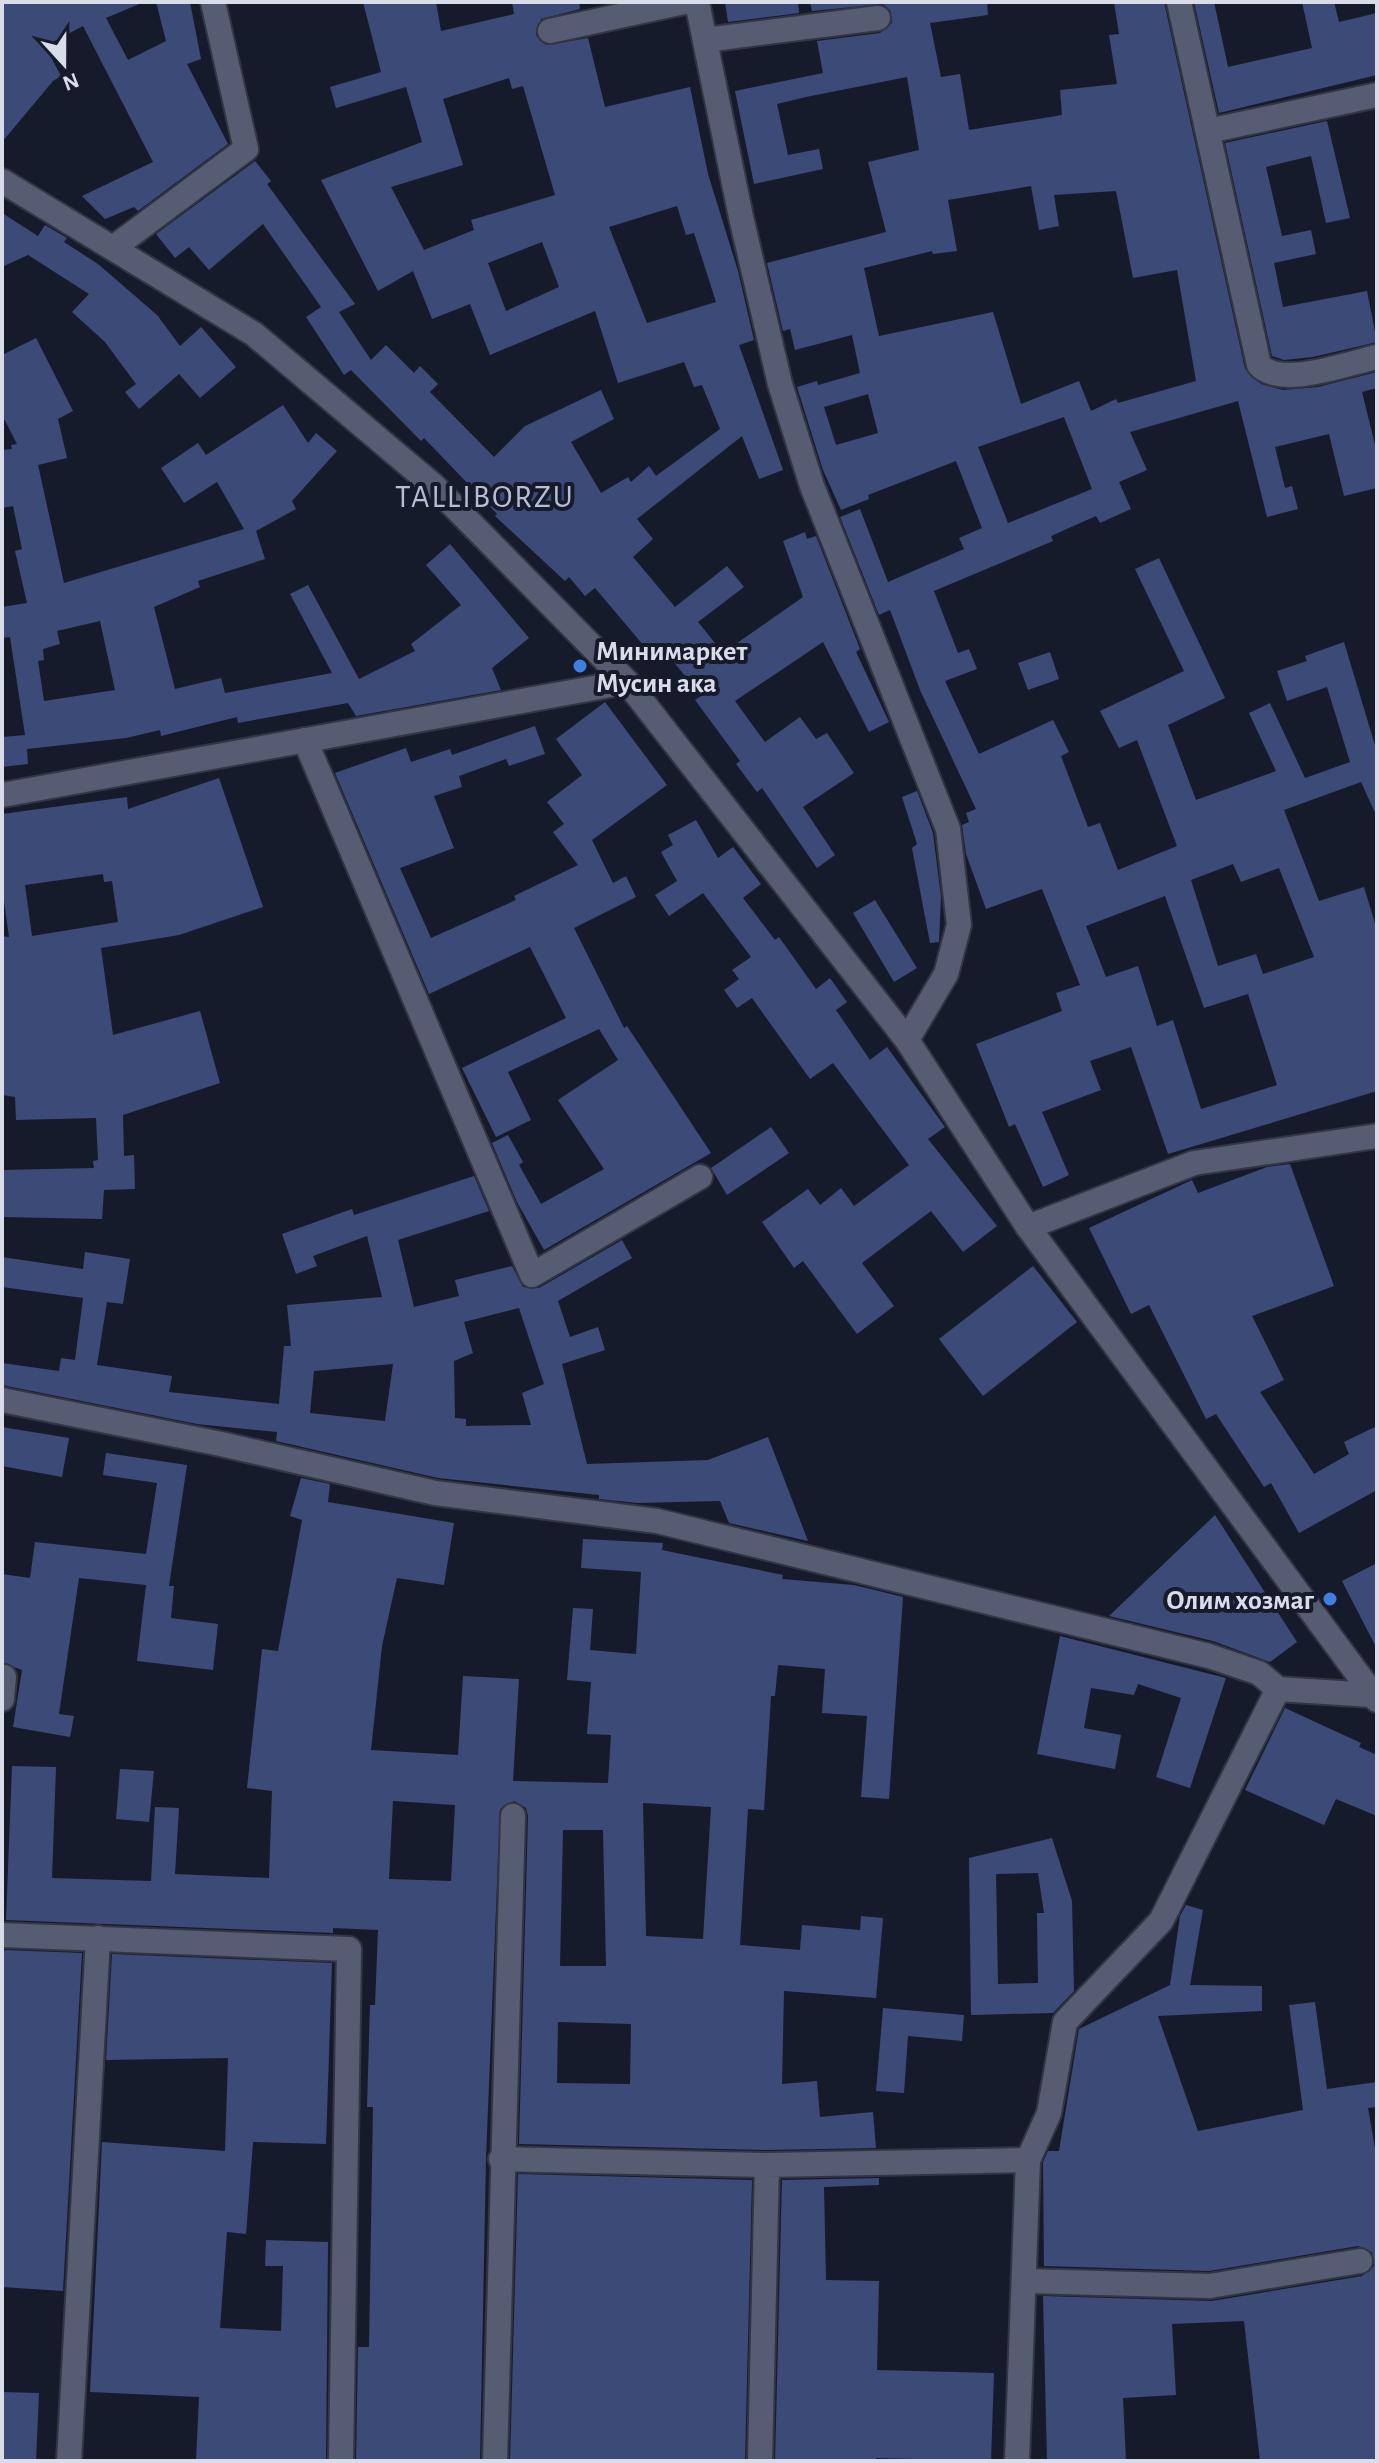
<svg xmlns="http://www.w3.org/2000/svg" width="1379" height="2463" font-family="'Alegreya Sans',sans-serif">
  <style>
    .building { fill: #3c4a78; fill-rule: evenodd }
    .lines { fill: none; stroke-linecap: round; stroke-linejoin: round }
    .street-casing { stroke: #323543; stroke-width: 28 }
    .secondary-casing { stroke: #323543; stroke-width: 28 }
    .street { stroke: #565d72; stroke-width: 24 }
    .secondary { stroke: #565d72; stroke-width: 24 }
    .shop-dot { fill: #3f7fe0; stroke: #161b2c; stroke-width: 3 }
    .labels { text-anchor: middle; stroke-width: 8; stroke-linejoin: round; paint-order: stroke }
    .poi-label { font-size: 28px; font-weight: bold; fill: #d8dde9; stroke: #161b2c; text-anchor: start }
    .quarter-label { font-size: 32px; letter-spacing: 2px; fill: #b6bed6; stroke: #161b2c }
  </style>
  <rect width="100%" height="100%" fill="#161b2c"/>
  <g class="building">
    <polygon points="2,2 144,2 106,18 128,60 166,41 156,2 190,2 201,59 187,64 228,144 138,211 134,207 105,219 82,196 153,162 83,26 45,46 61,76 53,81 2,142"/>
    <path d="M363 2H436L441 31 514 14 512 2H579L580 9 541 19 536 35 546 45 588 38 605 107 690 87 708 174 738 271 754 340 739 345 783 470 759 479 742 436 637 519 653 539 633 557 675 607 727 566 744 587 698 622 723 653 803 597 783 541 805 532 807 539 816 536 860 649 856 652 889 722 869 732 823 642 735 701 765 742 800 717 816 739 827 733 854 773 803 807 835 855 817 868 762 788 757 792 736 764 740 761 695 700 701 696 665 651 655 659 595 588 585 596 569 577 565 581 495 516 497 514 424 438 421 441 351 370 344 375 306 317 321 307 263 224 209 270 189 247 175 258 156 234 255 161 271 181 267 184 355 304 339 312 371 360 386 345 414 373 420 366 438 384 430 392 494 457 525 426 601 390 614 419 571 442 601 493 628 477 631 482 649 466 656 476 720 429 702 385 694 387 684 362 618 383 595 311 490 355 470 304 432 319 413 271 378 291 321 180 422 142 406 87 336 108 330 87 381 72ZM509 78 512 89 523 86 555 195 471 220 474 230 424 250 391 187 463 165 443 99ZM677 206 686 235 694 233 716 302 647 323 609 227ZM542 242 559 287 506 311 488 263Z"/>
    <polygon points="725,2 798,2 799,13 728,22"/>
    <path d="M810 2H987L988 15 930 23 941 77 960 74 969 130 1062 115 1060 90 1117 84 1109 35 1119 34 1114 2H1164L1245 369 1261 384 1283 390 1318 387 1377 372V388L1362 392 1377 453V488L1344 496 1329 434 1275 447 1285 488 1292 486 1298 509 1267 517 1238 401 1130 432 1147 470 1119 482 1131 509 1100 523 1096 516 1051 536 1053 541 934 591 958 653 969 649 977 669 945 681 979 754 1053 720 1069 752 1061 756 1088 827 1100 823 1118 870 1177 846 1137 740 1119 748 1100 711 1184 671 1135 569 1159 558 1225 698 1168 725 1196 800 1276 771 1249 713 1270 703 1305 778 1350 762 1327 687 1287 701 1277 671 1307 661 1305 656 1344 642 1377 752V817L1361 782 1284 810 1319 901 1364 887 1377 930V1091L1168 1154 1131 1047 1090 1061 1101 1090 1042 1112 1069 1175 1043 1187 1015 1124 1009 1127 976 1044 1062 1011 1056 993 1080 985 1042 889 986 909 966 854 962 825 969 822 966 813 976 809 920 690 890 610 879 615 840 517 860 509 888 582 964 549 959 538 982 528 956 461 868 495 869 499 841 510 823 470 797 387 817 381 818 385 860 373 852 335 795 350 790 329 783 331 767 263 886 232 868 162 919 150 907 77 806 97 777 104 788 155 819 149 823 169 754 184 735 91 823 73 817 41 880 33 892 23 890 10 883 4 812 11ZM1031 186 1039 230 1059 226 1054 195 1116 191 1133 278 1177 270 1196 381 1118 403 1116 399 1091 411 1079 381 1021 404 993 312 879 336 864 268 932 251 933 254 957 251 948 200ZM868 394 878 433 836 445 824 407ZM1064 417 1092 489 1008 523 978 447ZM1233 864 1241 882 1279 868 1314 957 1263 974 1256 954 1218 966 1191 880ZM1165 896 1204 1008 1248 994 1277 1085 1201 1109 1173 1020 1157 1026 1138 966 1106 977 1086 926Z"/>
    <polygon points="1194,2 1214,2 1228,67 1312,48 1302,2 1334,2 1339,22 1377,13 1377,75 1219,113"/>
    <polygon points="1327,121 1350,218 1326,223 1311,156 1266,167 1282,236 1311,230 1316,254 1274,263 1283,307 1367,291 1377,342 1313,357 1284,360 1272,356 1225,143"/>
    <polygon points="2,213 38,236 45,225 67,238 64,242 98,264 157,315 180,346 201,327 236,367 200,398 179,374 139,409 125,392 136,384 105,342 72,312 89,294 28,255 2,267"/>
    <path d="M36 338 73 411 58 419 67 458 38 465 64 583 244 529 217 482 184 503 161 468 198 443 206 455 283 405 308 443 316 433 337 451 292 501 296 509 256 531 265 559 198 581 200 587 154 607 175 689 221 678 225 693 332 673 290 594 308 585 359 679 415 651 411 644 461 605 426 565 450 544 529 638 492 668 501 690 356 716 348 703 238 723 237 717 161 736 160 730 126 738 27 749 28 764 2 767V737L25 735 10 637 2 638V607L27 603 15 551 22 549 13 506 2 508V450L12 449 11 445 17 444 2 415V355ZM100 621 115 690 44 701 38 661 44 660 43 649 60 644 57 631Z"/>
    <polygon points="1050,652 1059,679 1028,690 1018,663"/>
    <polygon points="605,702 667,785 592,840 613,883 626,876 636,897 574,928 624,1028 627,1026 711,1153 544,1250 517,1202 492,1143 508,1135 523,1162 519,1165 541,1204 604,1169 558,1100 618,1060 599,1029 508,1072 531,1120 496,1137 462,1068 566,1018 530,947 429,994 335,773 406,748 411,762 450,749 452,755 535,726 545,754 509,766 506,759 459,776 462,787 434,796 454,848 400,868 431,938 516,900 514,896 578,865 553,832 564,824 547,802 582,775 556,739"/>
    <path d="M219 778 263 907 179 935 101 948 113 1035 200 1011 220 1083 123 1115 124 1156 134 1155 135 1189 104 1190 102 1219 2 1217V1170L94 1168 93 1161 98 1160 96 1118 16 1120 15 1097 2 1095V936L9 937 2 887V814L127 797 128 809ZM103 874 104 882 112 881 118 922 32 936 25 885Z"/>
    <polygon points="917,791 933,833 941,897 939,942 930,943 912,848 917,844 902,797"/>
    <polygon points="696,820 718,858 733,847 761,884 743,898 775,940 779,937 816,989 830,978 847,1002 836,1010 870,1060 887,1047 945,1127 928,1139 997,1226 963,1252 931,1211 862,1263 894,1306 857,1334 803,1261 794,1268 762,1222 808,1189 820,1205 841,1188 854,1206 909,1165 833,1063 810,1079 752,998 737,1008 724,990 739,979 732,970 751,957 703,893 669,916 655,895 677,881 661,852 673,845 668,835"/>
    <polygon points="875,900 917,968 894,982 853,913"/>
    <polygon points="771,1127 789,1153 727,1195 711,1168"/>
    <polygon points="1290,1164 1334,1286 1252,1316 1284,1380 1260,1392 1314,1474 1349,1454 1344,1442 1377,1426 1377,1490 1299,1533 1271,1483 1264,1487 1216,1414 1206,1419 1149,1305 1131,1314 1089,1228 1192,1180 1198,1193 1267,1167"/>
    <path d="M474 1176 489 1211 398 1240 414 1307 459 1296 455 1280 512 1266 523 1287 539 1288 622 1240 632 1258 558 1301 570 1337 598 1327 605 1350 562 1364 587 1464 708 1460 768 1437 808 1541 729 1523 720 1501 638 1503 599 1499V1495L438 1478 276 1441 277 1432 197 1424 2 1385V1363L59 1371 61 1358 75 1360 83 1298 2 1287V1257L83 1269 85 1252 130 1259 123 1304 107 1302 97 1365 172 1376 169 1392 279 1404 284 1346H291L287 1305 382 1297 367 1236 313 1256 317 1266 296 1274 282 1234 352 1209 354 1215ZM519 1308 544 1384 522 1393 531 1425 466 1426V1419L455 1418 454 1361 473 1353 464 1322ZM393 1364 385 1421 310 1413 314 1371Z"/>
    <polygon points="1033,1266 1077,1322 983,1396 939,1339"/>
    <polygon points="2,1427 69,1438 62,1477 2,1466"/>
    <polygon points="106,1453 187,1465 169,1586 174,1586 171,1618 218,1624 213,1670 137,1661 146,1585 79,1578 59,1714 74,1716 70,1737 13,1727 22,1670 2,1663 2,1574 30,1578 35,1542 146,1554 157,1483 103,1475"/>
    <path d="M301 1478 330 1484 328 1502 454 1523 444 1585 397 1578 382 1646 371 1750 458 1755 463 1676 519 1679 513 1781 608 1783 611 1735 587 1734 591 1682 567 1680 573 1608 593 1609 590 1650 636 1654 641 1572 581 1568 583 1539 663 1543 662 1550 783 1575 782 1579 854 1585 903 1597 889 1799 861 1797 867 1716 822 1713 825 1669 778 1665 775 1696H771L764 1810 748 1809 740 1945 800 1950 802 1925 860 1930 861 1916 883 1918 876 1998 784 1991 782 2084 817 2081 820 2117 873 2112 876 2148 767 2150 519 2144 528 1816 526 1808 514 1801 500 1809 486 2158 480 2461H356L358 2347H369L373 2107H367L370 2005H375L378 1930 333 1928V1933L6 1920 12 1766 56 1767 52 1878 151 1881 155 1807 179 1808 175 1874 269 1878 272 1791 247 1788 262 1649 278 1651 302 1520 290 1516ZM393 1801 455 1805 451 1881 389 1879ZM643 1803 711 1807 703 1939 646 1936ZM563 1830H603L606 1966H560ZM558 2022 631 2024 630 2084 557 2083Z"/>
    <polygon points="1215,1515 1297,1642 1270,1662 1213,1641 1109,1616"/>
    <polygon points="1377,1563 1377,1649 1342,1581"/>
    <polygon points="1060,1636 1226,1678 1190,1788 1156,1777 1181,1698 1138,1684 1134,1695 1091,1688 1084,1728 1121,1735 1115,1769 1037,1754"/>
    <polygon points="1285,1708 1361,1743 1359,1747 1377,1755 1377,1816 1336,1799 1324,1825 1245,1790"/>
    <polygon points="120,1769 154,1771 149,1822 116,1819"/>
    <path d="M1052 1838 1072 1901 1074 1991 1053 2013 971 2015 969 1858ZM1038 1873 1044 1913H1037L1038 1983 998 1984 996 1874Z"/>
    <polygon points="1186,1905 1203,1910 1190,1985 1262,1986 1262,2011 1158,2016 1198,2131 1303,2110 1289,2005 1315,2002 1327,2089 1377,2082 1377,2107 1368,2108 1377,2160 1377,2461 1260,2461 1244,2321 1172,2324 1176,2395 1123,2398 1126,2461 1047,2461 1043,2296 1212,2301 1362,2276 1374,2266 1372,2252 1358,2246 1209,2271 1044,2266 1043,2162 1048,2151 1059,2151 1079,2029 1170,1985 1180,1916"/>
    <polygon points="5,1950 82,1953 63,2291 2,2287 2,1953"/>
    <polygon points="112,1954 332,1963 326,2144 253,2142 246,2234 227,2232 220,2328 281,2331 283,2266 265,2266 266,2240 328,2242 326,2461 196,2461 199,2397 90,2392 102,2142 225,2151 228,2058 106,2060"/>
    <polygon points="883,2008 964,2015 962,2041 908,2036 904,2093 876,2091"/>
    <polygon points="518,2174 752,2180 745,2461 510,2461"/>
    <polygon points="879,2178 879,2185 824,2187 826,2280 879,2281 877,2370 994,2373 991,2461 876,2458 876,2461 775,2461 782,2180"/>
    <polygon points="2,2392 39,2393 36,2461 2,2461"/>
  </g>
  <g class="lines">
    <g class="street-casing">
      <g id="street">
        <polyline points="697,2 741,217 780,384 812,486 948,829 959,925 946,974 907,1040"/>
        <path d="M1179 2 1259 365C1281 389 1348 363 1377 357"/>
        <polyline points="550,31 684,2"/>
        <polyline points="705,40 878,18"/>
        <polyline points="1208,131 1377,95"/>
        <polyline points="113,248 246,149 213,2"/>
        <polyline points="305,740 532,1275 700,1177"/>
        <polyline points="1028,1227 1194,1163 1377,1136"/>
        <polyline points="2,1400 221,1444 435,1493 657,1521 1209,1656 1259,1673 1278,1689"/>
        <polyline points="2,1699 4,1677"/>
        <polyline points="2,1935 349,1949 341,2461"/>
        <polyline points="501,2159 767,2165"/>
        <polyline points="1026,2281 1210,2286 1360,2261"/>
        <polyline points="69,2461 98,1938"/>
        <polyline points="495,2461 513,1816"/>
        <polyline points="760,2461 767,2165 1028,2160"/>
        <polyline points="1017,2461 1028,2160 1049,2113 1065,2022 1161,1921 1278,1689 1372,1695"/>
      </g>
    </g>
    <g class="secondary-casing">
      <g id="secondary">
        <polyline points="2,181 254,334 434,486 627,682 907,1040 1028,1227 1377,1700"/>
        <polyline points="2,795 627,682"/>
      </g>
    </g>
    <use href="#street" class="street"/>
    <use href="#secondary" class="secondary"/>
  </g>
  <g class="shop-dot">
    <circle cx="580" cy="666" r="8"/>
    <circle cx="1330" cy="1599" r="8"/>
  </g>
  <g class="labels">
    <g class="poi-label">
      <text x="596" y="660">Минимаркет<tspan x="596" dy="32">Мусин ака</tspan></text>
      <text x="1314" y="1609" text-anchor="end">Олим хозмаг</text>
    </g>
    <g class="quarter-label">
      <text x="485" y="507">TALLIBORZU</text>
    </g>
  </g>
  <rect width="1379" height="2463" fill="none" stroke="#d8dde9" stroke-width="8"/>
  <g transform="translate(64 64) rotate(159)" stroke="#161b2c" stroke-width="6" paint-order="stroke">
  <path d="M0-6L14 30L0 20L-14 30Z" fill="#d8dde9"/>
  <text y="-12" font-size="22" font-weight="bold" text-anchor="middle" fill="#d8dde9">N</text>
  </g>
</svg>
